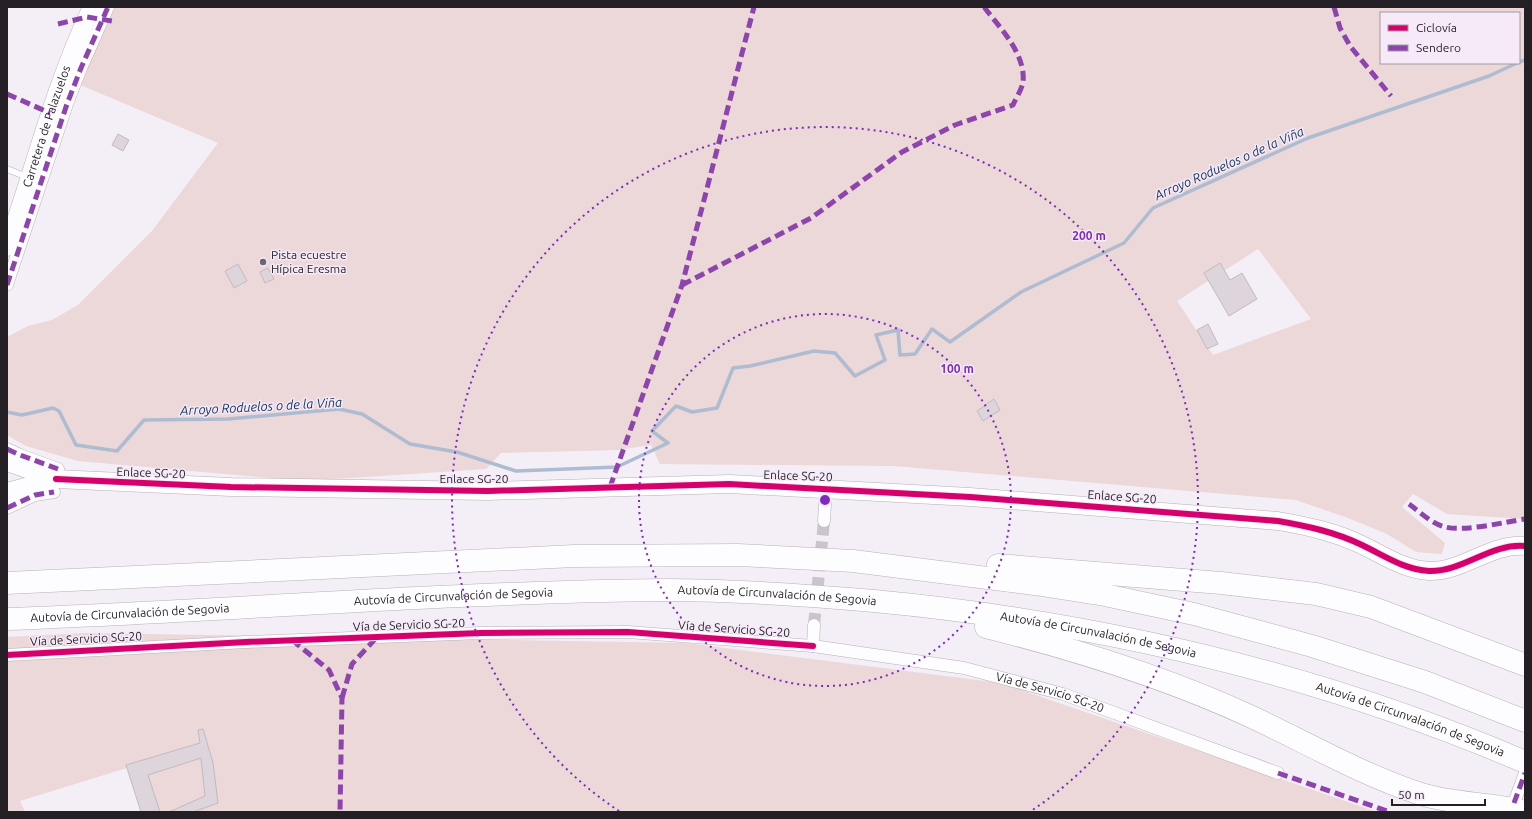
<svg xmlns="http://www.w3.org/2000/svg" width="1532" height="819" font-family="Ubuntu,sans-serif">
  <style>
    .green { fill: #ecd7d9; fill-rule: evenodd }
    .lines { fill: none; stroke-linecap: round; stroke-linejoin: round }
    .stream { stroke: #aebcd1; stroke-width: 3.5 }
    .building { fill: #ded4db; stroke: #c1bbc0 }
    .street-tunnel { stroke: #cac5cc; stroke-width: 12; stroke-dasharray: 12 6; stroke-linecap: butt }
    .lane-casing { stroke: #b6b2b8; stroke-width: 7 }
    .street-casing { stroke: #b6b2b8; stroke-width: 13 }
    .secondary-casing { stroke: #b6b2b8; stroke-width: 19 }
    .highway-casing { stroke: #b6b2b8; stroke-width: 23 }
    .lane { stroke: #fdfcfe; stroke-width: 6 }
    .street { stroke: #fdfcfe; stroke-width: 12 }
    .secondary { stroke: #fdfcfe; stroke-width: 18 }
    .highway { stroke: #fdfcfe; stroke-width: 22 }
    .quiet { stroke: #8e44ad; stroke-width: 5; stroke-dasharray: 10 5; stroke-linecap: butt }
    .cycleway-casing { stroke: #f6eaf9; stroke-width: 8 }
    .cycleway { stroke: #d6006c; stroke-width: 6 }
    .ring { fill: none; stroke: #7b2cbf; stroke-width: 2; stroke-dasharray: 2 4 }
    .poi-dot { fill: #6c676e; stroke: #f6eaf9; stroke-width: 1.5 }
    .labels { text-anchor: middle; stroke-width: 3; stroke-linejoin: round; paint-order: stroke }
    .street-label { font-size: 12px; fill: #231f24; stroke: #f6eaf9 }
    .poi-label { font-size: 12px; fill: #231f24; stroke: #f6eaf9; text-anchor: start }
    .water-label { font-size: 13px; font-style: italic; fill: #153459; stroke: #f6eaf9 }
    .centre { fill: #7b2cbf; stroke: #f6eaf9; stroke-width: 2 }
    .ring-label { font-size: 12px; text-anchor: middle; font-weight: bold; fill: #7b2cbf; stroke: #f6eaf9; stroke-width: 3; stroke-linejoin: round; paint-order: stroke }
  </style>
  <rect width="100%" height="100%" fill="#f4eef6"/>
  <g class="green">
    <path d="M108 7H1525V519L1447 514 1413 494 1402 507 1445 543 1442 554 1416 552 1387 534 1348 518 1296 500 894 466 660 464 651 445 618 450 501 453 486 469 304 481 78 461 26 446 7 435V337L28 326 52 320 78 305 152 231 218 143 78 84ZM1381 13H1519V63H1381ZM1258 249 1311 319 1213 355 1177 301Z"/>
    <polygon points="83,633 686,643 1001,683 1377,812 141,812 130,767 20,801 25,812 7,812 7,637"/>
  </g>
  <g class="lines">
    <g class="stream">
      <polyline points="1519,62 1525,60"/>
      <polyline points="7,412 22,415 53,408 59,411 76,445 117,451 144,420 228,419 339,409 362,414 410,444 457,452 516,471 617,467 668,443 652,431 676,406 692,412 717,408 733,368 750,366 814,351 835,353 855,376 885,360 876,335 898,330 900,355 915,354 932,329 950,342 1021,292 1124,243 1153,208 1308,138 1489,76 1517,63"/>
    </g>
  </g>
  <g class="building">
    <polygon points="118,134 129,140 123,151 112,145"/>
    <polygon points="1220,263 1230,280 1242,273 1257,299 1229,316 1204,273"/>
    <polygon points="238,264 247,281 234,288 225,271"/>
    <polygon points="268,268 274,279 265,283 260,272"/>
    <polygon points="1208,324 1218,344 1207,349 1197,330"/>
    <polygon points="994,399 1000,410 983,421 977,411"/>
    <polygon points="203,729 213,763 218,803 193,812 169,812 205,796 201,758 148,775 160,812 141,812 126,765 200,743 198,730"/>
  </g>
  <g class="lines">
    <polyline class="street-tunnel" points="814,625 824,521"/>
    <g class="lane-casing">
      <polyline id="lane" points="7,169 27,177"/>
    </g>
    <g class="street-casing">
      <g id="street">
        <polyline points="7,285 67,104 81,68 108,7"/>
        <polyline points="7,449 20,455 58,469"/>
        <polyline points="7,508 35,495 54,492"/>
        <polyline points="824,521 826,488"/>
        <path id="s1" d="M814 625 813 646 964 668 1063 694 1278 773"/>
        <polyline points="7,655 246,642 481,633 628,632 813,646"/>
        <polyline points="1514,803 1525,773"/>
      </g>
    </g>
    <g class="secondary-casing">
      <g id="secondary">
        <path id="s2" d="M7 247C35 167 55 84 92 7"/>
        <polyline points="7,462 56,479"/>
        <path d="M7 492 56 479 231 487 488 491 729 484 970 497 1278 521C1307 526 1335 532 1362 545 1385 556 1403 569 1429 571 1463 572 1490 543 1525 546"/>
      </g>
    </g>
    <g class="highway-casing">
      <g id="highway">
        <polyline points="998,565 1221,583 1316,594 1371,607 1525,665"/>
        <polyline points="7,583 574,556 738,555 853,561 1035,584 1105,595 1194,614 1312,646 1425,682 1525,721"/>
        <path id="s3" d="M7 619C226 611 445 592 665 590 734 590 804 595 874 601 1098 622 1317 673 1525 762"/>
        <path d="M986 627C1078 650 1168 678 1254 718 1309 744 1363 775 1421 794 1455 805 1491 802 1525 812"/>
      </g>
    </g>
    <use href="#lane" class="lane"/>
    <use href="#street" class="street"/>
    <use href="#secondary" class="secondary"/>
    <use href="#highway" class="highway"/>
    <g class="quiet">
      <polyline points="1334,7 1340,28 1350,46 1391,96"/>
      <polyline points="58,24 87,17 112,21"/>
      <polyline points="7,94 50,113"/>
      <polyline points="7,285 67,104 81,68 108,7"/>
      <path d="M682 285 811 218 902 152 955 125 1013 105C1016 98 1022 89 1023 82 1026 54 1000 28 984 7"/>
      <polyline points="7,449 20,455 58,469"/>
      <polyline points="610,487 682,285 754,7"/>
      <path d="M1409 504C1420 512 1432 524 1445 527 1465 532 1504 522 1525 519"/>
      <polyline points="7,508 35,495 54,492"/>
      <polyline points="292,640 329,670 342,698 340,812"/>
      <polyline points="342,698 352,664 377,637"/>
      <polyline points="1278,773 1390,812"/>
      <polyline points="1514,803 1525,773"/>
    </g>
    <g class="cycleway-casing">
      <g id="cycleway">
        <path d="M56 479 231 487 488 491 729 484 970 497 1278 521C1307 526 1335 532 1362 545 1385 556 1403 569 1429 571 1463 572 1490 543 1525 546"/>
        <polyline points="7,655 246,642 481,633 628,632 813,646"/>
      </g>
    </g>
    <use href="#cycleway" class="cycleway"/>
  </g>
  <g class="ring">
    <circle cx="825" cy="500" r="186"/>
    <path d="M619 811A373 373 0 1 1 1031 811"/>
  </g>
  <circle class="poi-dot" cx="263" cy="262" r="4"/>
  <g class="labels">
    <g class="street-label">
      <text dy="4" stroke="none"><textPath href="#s2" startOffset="127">Carretera de Palazuelos</textPath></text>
      <text transform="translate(151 473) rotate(2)" y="4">Enlace SG-20</text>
      <text transform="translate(798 476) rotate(2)" y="4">Enlace SG-20</text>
      <text x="474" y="483">Enlace SG-20</text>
      <text transform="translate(1122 497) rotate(4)" y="4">Enlace SG-20</text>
      <text dy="4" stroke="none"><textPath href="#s3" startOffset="771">Autovía de Circunvalación de Segovia</textPath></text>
      <text dy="4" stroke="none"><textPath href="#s3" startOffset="447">Autovía de Circunvalación de Segovia</textPath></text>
      <text dy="4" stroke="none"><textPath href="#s3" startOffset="123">Autovía de Circunvalación de Segovia</textPath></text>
      <text transform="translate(409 625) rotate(-2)" y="4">Vía de Servicio SG-20</text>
      <text transform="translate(734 629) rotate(4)" y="4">Vía de Servicio SG-20</text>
      <text dy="4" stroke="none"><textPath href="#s3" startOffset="1095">Autovía de Circunvalación de Segovia</textPath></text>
      <text transform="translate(86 639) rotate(-3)" y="4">Vía de Servicio SG-20</text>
      <text dy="4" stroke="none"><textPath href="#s1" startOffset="263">Vía de Servicio SG-20</textPath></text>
      <text dy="4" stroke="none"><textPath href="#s3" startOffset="1419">Autovía de Circunvalación de Segovia</textPath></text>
    </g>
    <g class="poi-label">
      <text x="271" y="259">Pista ecuestre<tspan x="271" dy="14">Hípica Eresma</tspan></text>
    </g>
    <g class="water-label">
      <text transform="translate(1229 163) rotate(-24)" y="5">Arroyo Roduelos o de la Viña</text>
      <text transform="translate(261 406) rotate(-3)" y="5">Arroyo Roduelos o de la Viña</text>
    </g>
  </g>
  <circle cx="825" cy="500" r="6" class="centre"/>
  <g class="ring-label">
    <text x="1089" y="240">200 m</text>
    <text x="957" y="373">100 m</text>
  </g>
  <rect width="1532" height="819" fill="none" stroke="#231f24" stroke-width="16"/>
  <rect x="1380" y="12" width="140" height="52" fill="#f6eaf9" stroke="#a299a4"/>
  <rect x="1388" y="25" width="20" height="6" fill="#d6006c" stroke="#a299a4"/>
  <text x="1416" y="32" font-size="12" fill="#231f24">Ciclovía</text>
  <rect x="1388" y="45" width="20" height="6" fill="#8e44ad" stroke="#a299a4"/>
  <text x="1416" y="52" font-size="12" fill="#231f24">Sendero</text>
  <path d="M1392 799v6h93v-6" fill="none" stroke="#231f24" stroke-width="2"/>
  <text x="1398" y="799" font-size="12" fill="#231f24" stroke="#f6eaf9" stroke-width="3" paint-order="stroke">50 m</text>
</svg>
